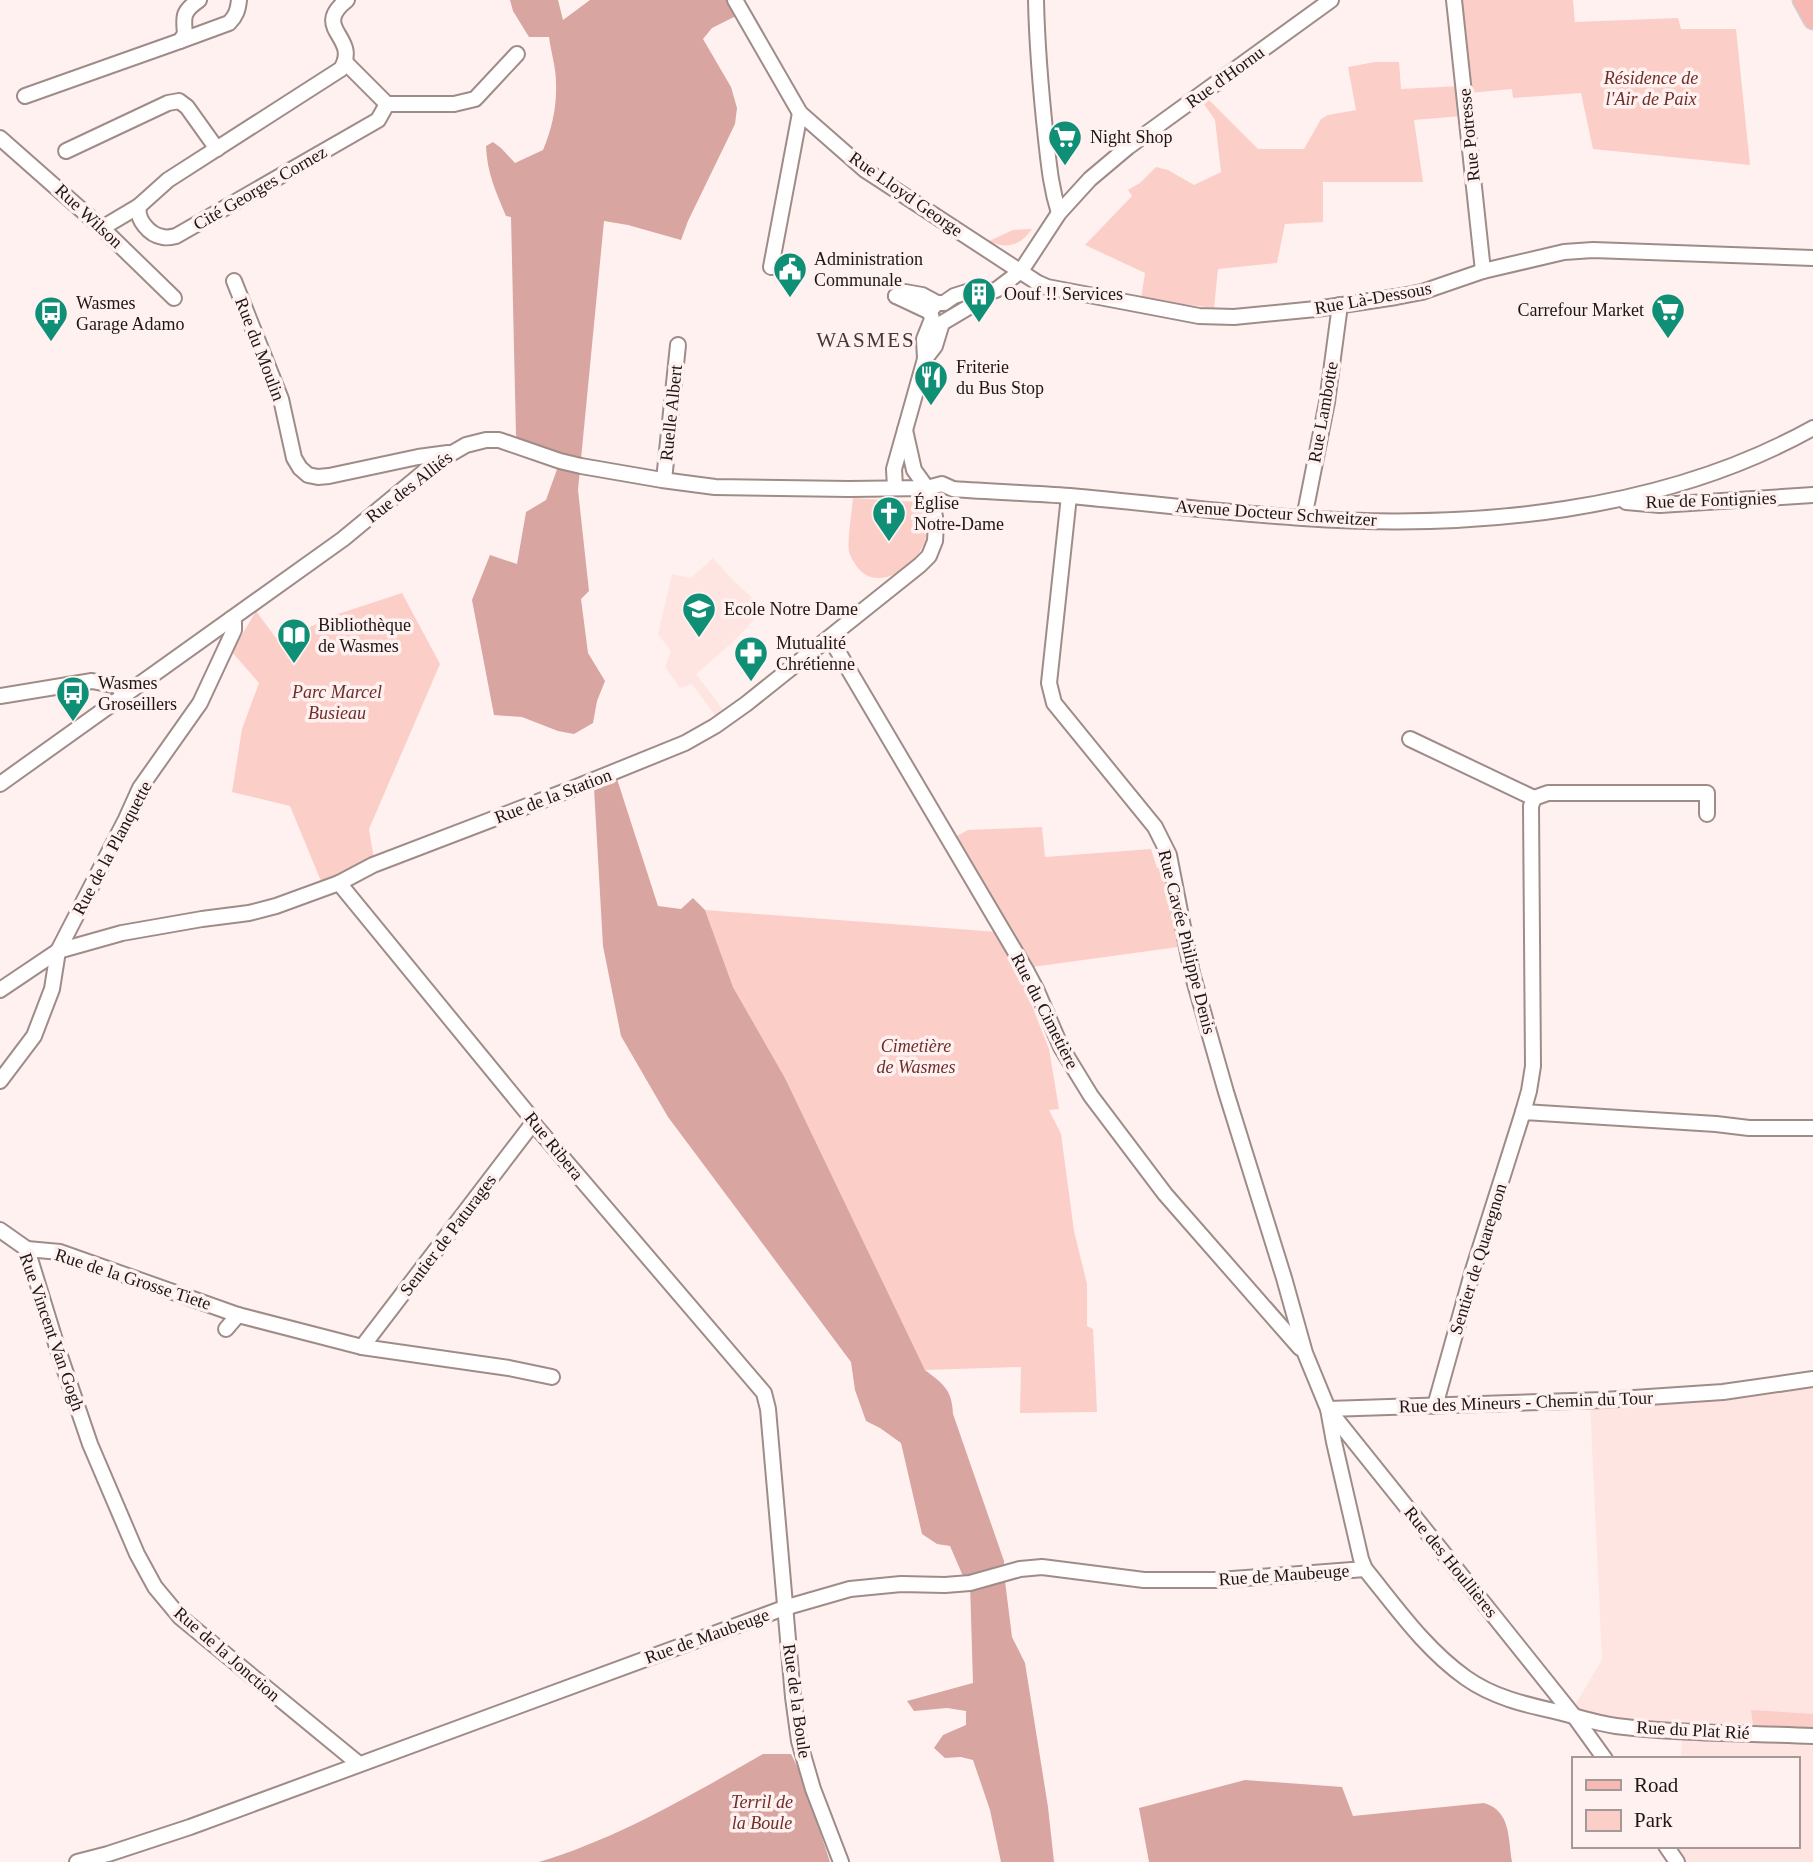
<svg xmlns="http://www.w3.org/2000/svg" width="1813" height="1862" font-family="'Times New Roman',serif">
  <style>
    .built { fill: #fee5e2 }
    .green { fill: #fccec8 }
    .forest { fill: #d8a5a0 }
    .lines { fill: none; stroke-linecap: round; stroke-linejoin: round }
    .minor-casing { stroke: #9f8c89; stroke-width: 18 }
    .major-casing { stroke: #d2d0d0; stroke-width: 21 }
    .minor { stroke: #fff; stroke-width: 14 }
    .major { stroke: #f7b9b3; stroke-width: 18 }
    .labels { text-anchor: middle; stroke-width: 7; stroke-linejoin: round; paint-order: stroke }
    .street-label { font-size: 18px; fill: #1d1615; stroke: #fff1f0 }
    .park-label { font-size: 18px; font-style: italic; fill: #6d2e2a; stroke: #fff1f0 }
    .poi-label { font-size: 18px; fill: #1d1615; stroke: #fff1f0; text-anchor: start }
    .quarter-label { font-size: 21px; letter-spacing: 2px; fill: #473635; stroke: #fff1f0 }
  </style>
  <rect width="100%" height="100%" fill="#fff1f0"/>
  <g class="built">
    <polygon points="713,558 730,577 764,609 734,641 696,674 725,712 717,718 692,684 680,688 665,667 671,651 658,634 672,574 691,578"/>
    <polygon points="1813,1379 1813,1732 1618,1722 1580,1715 1576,1704 1602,1659 1590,1405"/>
    <polygon points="1682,1735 1813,1741 1813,1862 1685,1862 1675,1846 1797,1846 1797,1759 1681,1759"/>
  </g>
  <g class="green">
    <polygon points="1458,0 1573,0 1575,22 1678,18 1681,29 1736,29 1750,165 1593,149 1581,93 1513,98 1512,89 1469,93"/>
    <polygon points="1375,62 1399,62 1401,89 1461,86 1462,116 1414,120 1423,182 1323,182 1323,222 1285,224 1277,263 1218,269 1214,308 1141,299 1145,273 1085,245 1132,196 1128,190 1140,183 1156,167 1168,170 1194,185 1221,172 1215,120 1202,101 1207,98 1258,149 1304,149 1321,119 1328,115 1356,110 1348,67"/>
    <path d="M1032 229C1021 245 1007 250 989 241L1013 230Z"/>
    <path d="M853 498 919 502C922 508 926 515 927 522 933 559 875 602 854 562 853 561 849 553 849 552 847 541 852 511 853 498Z"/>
    <polygon points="402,593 440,664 369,829 374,859 323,886 290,806 232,792 242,729 259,683 232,652 256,611 279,642 335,615"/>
    <polygon points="1042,827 1045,857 1151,849 1157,868 1162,867 1178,947 1032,967 957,836 968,830"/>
    <polygon points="705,910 998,932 1028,989 1031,1003 1049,1049 1059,1109 1049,1110 1061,1134 1074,1231 1087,1284 1087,1326 1093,1329 1097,1412 1020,1413 1021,1367 925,1370 785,1078 733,987"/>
    <polygon points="1751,1710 1813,1714 1813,1728 1753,1725"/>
  </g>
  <g class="forest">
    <path d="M510 0H558L563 20 590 0H727L736 16 712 28 703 39 731 87 737 108 735 124 688 221 681 240 628 225 604 221 578 490 589 591 581 599 588 653 605 681 597 701 593 723 574 734 558 731 522 717 494 715 472 600 490 555 517 564 526 512 546 500 560 461 520 446 516 435 511 217 506 216C496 192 487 173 486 146L493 142 501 148 515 163 543 150C552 129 557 106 556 83 556 68 551 52 549 37H529L513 11Z"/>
    <path d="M617 779 658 906 681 909 693 898 705 910 733 987 785 1078 925 1370C943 1384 952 1389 953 1414L1004 1561V1573L1012 1637 1025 1663 1048 1807 1054 1862H1001L990 1810 973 1760 961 1757 945 1758 934 1748 943 1735 966 1725V1711L947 1708 914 1711 907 1701 973 1683 970 1583 963 1576 950 1546 937 1544 922 1534 901 1443 880 1428 866 1421 855 1390 851 1362 668 1117 621 1036 603 946 594 788Z"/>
    <path d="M763 1754H791L802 1776 830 1862H539C619 1838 691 1795 763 1754Z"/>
    <path d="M1245 1780 1342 1787 1353 1816 1484 1803C1511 1811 1508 1838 1512 1862H1149L1139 1808Z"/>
  </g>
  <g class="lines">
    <g class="minor-casing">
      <g id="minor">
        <polyline points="735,0 800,113 865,170 1038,283 1047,287 1199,316 1234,317 1316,309 1396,297 1422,292 1483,271 1564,252 1593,250 1813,258"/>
        <path d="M1036 0C1037 47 1041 93 1046 139 1049 166 1051 188 1059 213"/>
        <polyline points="1454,0 1483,271"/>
        <path d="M180 41 229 23C236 16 238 10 239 0"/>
        <polyline points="345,62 387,104 454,104 475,99 517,54"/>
        <path d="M25 96 180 41 185 34C183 16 183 11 199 0"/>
        <polyline points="0,138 102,228 174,298"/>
        <polyline points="66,151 168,103 179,101 187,107 217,149"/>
        <path d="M139 206C136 219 149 235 163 237 167 238 172 237 176 236L378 120 387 104"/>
        <path d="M102 228 139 206 168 180 341 69C361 37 310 29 347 0"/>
        <polyline points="771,267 800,113"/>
        <polyline points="234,281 281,399 294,458 300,468 308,475 318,477 329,476 418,457 448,453"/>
        <polyline points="896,296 905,292 922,295 937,303 944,303 954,296 973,290 984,292 996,290 1021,271 1059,213 1090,179 1128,147 1331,0"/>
        <polyline points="896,296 930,312"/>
        <polyline points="925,359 935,346 942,323 979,301 984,292"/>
        <polyline points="664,480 678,345"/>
        <polyline points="895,487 894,469 925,359 924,339 932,319 930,311 937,303"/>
        <path d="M1069 496 1049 683 1054 703 1155 827 1169 855 1192 973 1226 1092 1284 1278 1305 1353 1328 1409 1334 1442 1361 1559 1365 1569C1396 1607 1425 1649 1466 1678 1493 1697 1523 1704 1554 1711 1575 1716 1595 1723 1616 1726 1681 1734 1748 1733 1813 1736"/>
        <polyline points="1626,502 1660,505 1813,495"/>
        <polyline points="1304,518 1327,402 1340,305"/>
        <polyline points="830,638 1026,970 1037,991 1061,1047 1091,1096 1165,1194 1300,1348"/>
        <polyline points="0,696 92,681 117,686 126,695"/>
        <polyline points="1410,739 1534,798"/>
        <path d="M0 784 343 539 435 463 466 445 486 440H499L560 461 581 466 662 480 715 487 849 489 927 488 942 484 953 489C992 492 1031 493 1070 496 1148 503 1225 513 1303 518 1472 530 1663 512 1813 428"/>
        <polyline points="339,883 529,1115 533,1123 764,1393 768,1409 793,1697 799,1741 813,1789 841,1862"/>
        <polyline points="0,990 58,951 122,933 202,919 249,913 276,906 339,883 373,865 574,788 685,743 715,726 746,704 920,565 929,556 935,541 936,523 933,505 927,488 914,470 905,430"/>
        <polyline points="0,1081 34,1036 52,989 58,951 126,819 140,788 200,703 234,630 234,622 231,619"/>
        <polyline points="1523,1112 1529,1091 1533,1066 1531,806 1534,798 1548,793 1707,793 1707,814"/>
        <polyline points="0,1230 27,1249 58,1350 90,1444 137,1554 155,1587 180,1617 359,1764"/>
        <polyline points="27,1249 60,1252 238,1315 362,1347 509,1368 552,1377"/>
        <polyline points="226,1329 238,1315"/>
        <polyline points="362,1347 533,1123"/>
        <polyline points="1435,1406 1473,1270 1523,1112 1716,1124 1749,1128 1813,1128"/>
        <polyline points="1328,1409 1604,1400 1723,1392 1813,1379"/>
        <polyline points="1329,1410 1574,1716 1605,1759"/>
        <polyline points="1666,1846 1677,1862"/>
        <polyline points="77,1862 108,1854 190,1827 784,1608 850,1589 901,1584 945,1585 970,1583 1020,1569 1042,1567 1144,1580 1219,1580 1365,1569"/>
      </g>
    </g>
    <g class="major-casing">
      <polyline id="major" points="1802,0 1813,20"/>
    </g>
    <use href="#minor" class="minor"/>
    <use href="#major" class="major"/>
  </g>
  <defs>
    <g id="supermarket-pin" transform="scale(1.75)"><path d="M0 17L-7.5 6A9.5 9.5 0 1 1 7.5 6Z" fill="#0e8f76" stroke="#fff1f0"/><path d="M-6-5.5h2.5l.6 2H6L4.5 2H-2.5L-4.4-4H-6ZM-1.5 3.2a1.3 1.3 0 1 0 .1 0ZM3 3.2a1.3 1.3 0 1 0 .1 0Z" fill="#fff"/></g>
    <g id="civic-pin" transform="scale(1.75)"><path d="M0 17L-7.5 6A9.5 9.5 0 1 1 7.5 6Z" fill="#0e8f76" stroke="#fff1f0"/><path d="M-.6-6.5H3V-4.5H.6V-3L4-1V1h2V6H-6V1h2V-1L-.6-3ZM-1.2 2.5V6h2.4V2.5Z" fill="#fff"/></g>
    <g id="building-pin" transform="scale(1.75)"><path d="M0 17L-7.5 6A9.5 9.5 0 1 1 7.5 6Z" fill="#0e8f76" stroke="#fff1f0"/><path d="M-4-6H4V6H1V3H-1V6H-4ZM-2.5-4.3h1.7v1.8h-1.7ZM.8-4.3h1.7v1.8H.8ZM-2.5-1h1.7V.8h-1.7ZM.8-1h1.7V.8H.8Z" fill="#fff"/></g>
    <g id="bus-pin" transform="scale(1.75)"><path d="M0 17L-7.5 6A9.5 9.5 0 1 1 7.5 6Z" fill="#0e8f76" stroke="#fff1f0"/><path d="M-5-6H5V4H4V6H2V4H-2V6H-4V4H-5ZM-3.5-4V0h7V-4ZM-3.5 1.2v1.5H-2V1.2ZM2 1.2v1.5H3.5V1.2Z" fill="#fff"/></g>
    <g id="restaurant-pin" transform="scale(1.75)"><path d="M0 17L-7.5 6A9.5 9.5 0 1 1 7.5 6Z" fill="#0e8f76" stroke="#fff1f0"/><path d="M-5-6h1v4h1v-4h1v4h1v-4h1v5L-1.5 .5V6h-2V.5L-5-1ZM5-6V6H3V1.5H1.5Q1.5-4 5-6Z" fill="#fff"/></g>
    <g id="church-pin" transform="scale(1.75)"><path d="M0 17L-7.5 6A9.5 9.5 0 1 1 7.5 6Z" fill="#0e8f76" stroke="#fff1f0"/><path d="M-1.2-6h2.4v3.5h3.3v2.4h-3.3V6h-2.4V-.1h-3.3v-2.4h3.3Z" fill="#fff"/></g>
    <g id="school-pin" transform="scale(1.75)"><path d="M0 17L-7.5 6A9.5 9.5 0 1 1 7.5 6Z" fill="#0e8f76" stroke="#fff1f0"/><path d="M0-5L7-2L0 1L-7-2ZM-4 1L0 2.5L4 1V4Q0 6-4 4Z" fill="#fff"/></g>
    <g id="library-pin" transform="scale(1.75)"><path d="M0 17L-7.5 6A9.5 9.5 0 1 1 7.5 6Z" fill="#0e8f76" stroke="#fff1f0"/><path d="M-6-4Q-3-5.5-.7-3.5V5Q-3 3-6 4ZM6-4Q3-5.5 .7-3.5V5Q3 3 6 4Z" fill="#fff"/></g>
    <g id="pharmacy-pin" transform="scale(1.75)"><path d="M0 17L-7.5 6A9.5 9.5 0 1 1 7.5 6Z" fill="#0e8f76" stroke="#fff1f0"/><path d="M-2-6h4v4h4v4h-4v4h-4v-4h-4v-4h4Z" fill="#fff"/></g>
  </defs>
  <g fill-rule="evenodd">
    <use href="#supermarket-pin" x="1065" y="137"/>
    <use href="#civic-pin" x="790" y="269"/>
    <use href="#building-pin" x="979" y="294"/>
    <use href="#supermarket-pin" x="1668" y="310"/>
    <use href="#bus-pin" x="51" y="313"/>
    <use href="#restaurant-pin" x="931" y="377"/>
    <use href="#church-pin" x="889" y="513"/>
    <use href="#school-pin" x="699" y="609"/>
    <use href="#library-pin" x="294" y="635"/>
    <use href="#pharmacy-pin" x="751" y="653"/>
    <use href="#bus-pin" x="73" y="693"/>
  </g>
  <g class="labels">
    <g class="street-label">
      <text transform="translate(1225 77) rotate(-36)" y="6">Rue d'Hornu</text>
      <text transform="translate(1469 135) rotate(-96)" y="6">Rue Potresse</text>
      <text transform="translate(260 188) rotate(-30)" y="6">Cité Georges Cornez</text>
      <text transform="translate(906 194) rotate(35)" y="6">Rue Lloyd George</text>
      <text transform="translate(89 216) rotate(43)" y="6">Rue Wilson</text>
      <text transform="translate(1373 298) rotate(-10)" y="6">Rue Là-Dessous</text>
      <text transform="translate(260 349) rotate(69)" y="6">Rue du Moulin</text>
      <text transform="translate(1323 412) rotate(-80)" y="6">Rue Lambotte</text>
      <text transform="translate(671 413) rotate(-84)" y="6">Ruelle Albert</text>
      <text transform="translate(409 487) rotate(-38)" y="6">Rue des Alliés</text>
      <text transform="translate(1711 500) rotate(-2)" y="6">Rue de Fontignies</text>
      <text transform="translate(1276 513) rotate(4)" y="6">Avenue Docteur Schweitzer</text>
      <text transform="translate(553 796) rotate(-21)" y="6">Rue de la Station</text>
      <text transform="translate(112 848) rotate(-62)" y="6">Rue de la Planquette</text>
      <text transform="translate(1187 942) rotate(76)" y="6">Rue Cavée Philippe Denis</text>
      <text transform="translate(1045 1011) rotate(63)" y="6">Rue du Cimetière</text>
      <text transform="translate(554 1146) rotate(51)" y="6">Rue Ribera</text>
      <text transform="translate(448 1235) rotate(-53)" y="6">Sentier de Paturages</text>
      <text transform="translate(1478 1259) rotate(-73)" y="6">Sentier de Quaregnon</text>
      <text transform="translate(133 1279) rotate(18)" y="6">Rue de la Grosse Tiete</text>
      <text transform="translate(52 1332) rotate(71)" y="6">Rue Vincent Van Gogh</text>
      <text transform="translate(1526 1402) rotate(-2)" y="6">Rue des Mineurs - Chemin du Tour</text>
      <text transform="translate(1451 1562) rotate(51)" y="6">Rue des Houllières</text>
      <text transform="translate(1284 1575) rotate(-4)" y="6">Rue de Maubeuge</text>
      <text transform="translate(707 1636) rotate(-20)" y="6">Rue de Maubeuge</text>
      <text transform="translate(227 1654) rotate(41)" y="6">Rue de la Jonction</text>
      <text transform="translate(797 1701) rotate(82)" y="6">Rue de la Boule</text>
      <text transform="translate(1693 1730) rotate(3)" y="6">Rue du Plat Rié</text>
    </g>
    <g class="park-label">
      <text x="1651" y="84">Résidence de<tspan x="1651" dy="21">l'Air de Paix</tspan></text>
      <text x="337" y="698">Parc Marcel<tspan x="337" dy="21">Busieau</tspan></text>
      <text x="916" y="1052">Cimetière<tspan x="916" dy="21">de Wasmes</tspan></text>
      <text x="762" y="1808">Terril de<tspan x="762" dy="21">la Boule</tspan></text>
    </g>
    <g class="poi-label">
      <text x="1090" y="143">Night Shop</text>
      <text x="814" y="265">Administration<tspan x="814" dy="21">Communale</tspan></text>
      <text x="1004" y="300">Oouf !! Services</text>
      <text x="76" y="309">Wasmes<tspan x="76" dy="21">Garage Adamo</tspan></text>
      <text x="1644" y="316" text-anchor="end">Carrefour Market</text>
      <text x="956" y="373">Friterie<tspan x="956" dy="21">du Bus Stop</tspan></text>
      <text x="914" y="509">Église<tspan x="914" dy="21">Notre-Dame</tspan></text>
      <text x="724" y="615">Ecole Notre Dame</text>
      <text x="318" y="631">Bibliothèque<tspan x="318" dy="21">de Wasmes</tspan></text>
      <text x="776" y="649">Mutualité<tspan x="776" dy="21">Chrétienne</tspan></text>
      <text x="98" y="689">Wasmes<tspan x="98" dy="21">Groseillers</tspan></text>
    </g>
    <g class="quarter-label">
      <text x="866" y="347">WASMES</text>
    </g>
  </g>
  <rect x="1572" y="1757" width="228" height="91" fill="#fff1f0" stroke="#a59998" stroke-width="2"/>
  <rect x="1586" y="1780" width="35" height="10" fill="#f7b9b3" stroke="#a59998" stroke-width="2"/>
  <text x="1634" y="1792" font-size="21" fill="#1d1615">Road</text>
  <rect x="1586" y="1810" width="35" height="21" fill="#fccec8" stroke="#a59998" stroke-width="2"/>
  <text x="1634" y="1827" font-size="21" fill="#1d1615">Park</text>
</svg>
